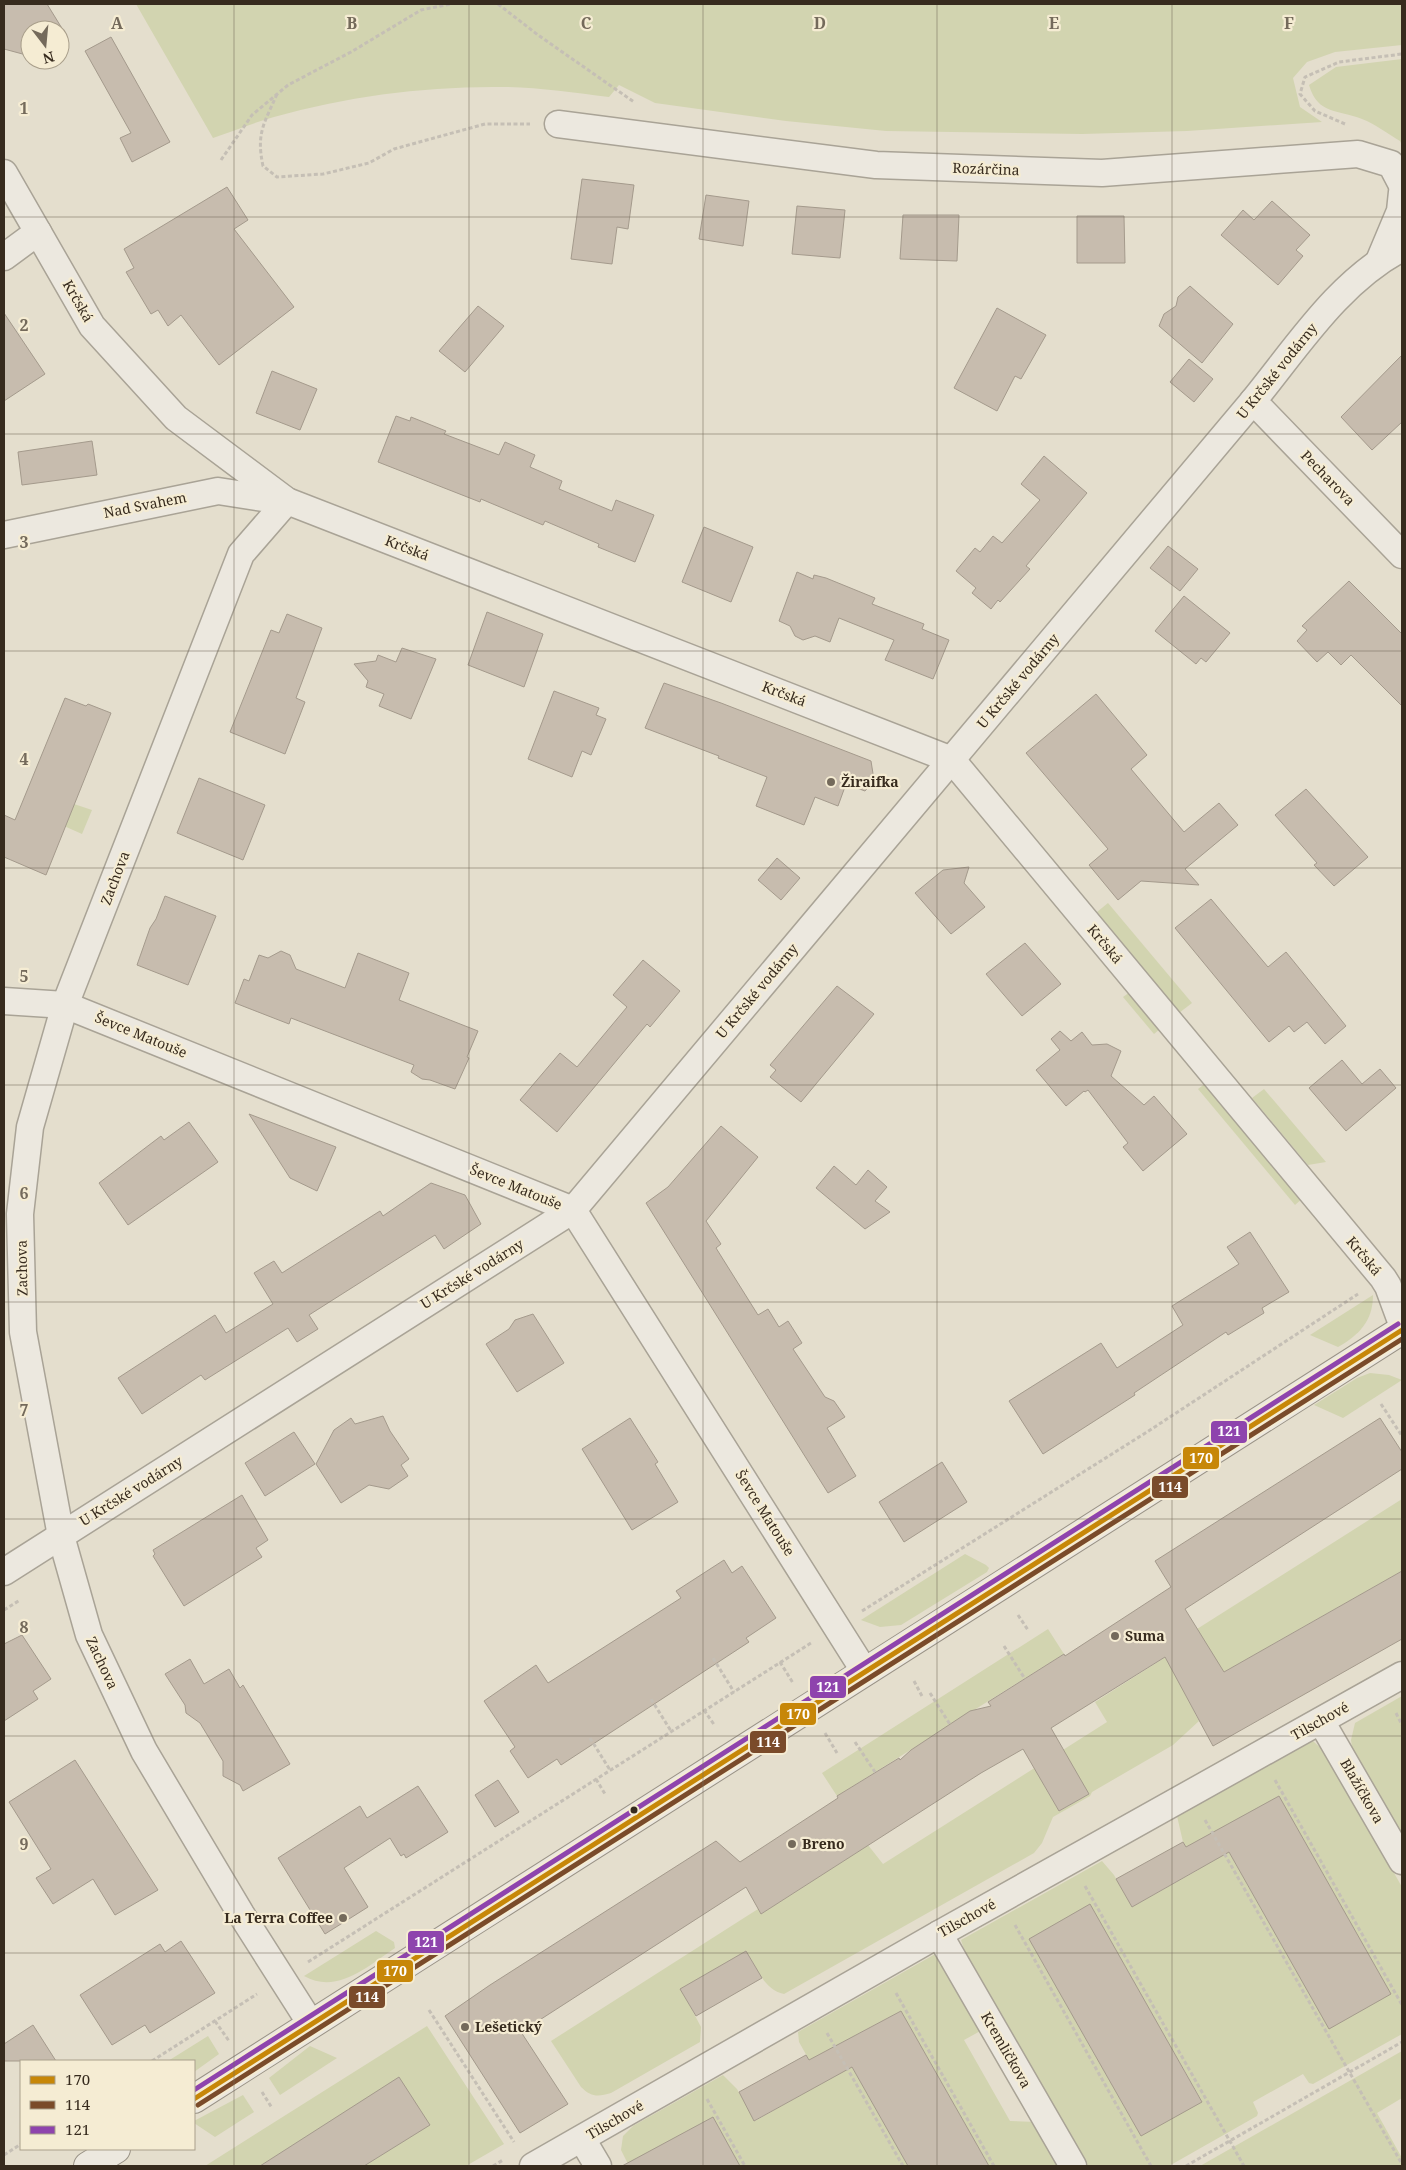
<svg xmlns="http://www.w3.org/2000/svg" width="1406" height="2170" font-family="'Noto Serif',serif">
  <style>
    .green { fill: #d2d4b0; fill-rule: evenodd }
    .building { fill: #c7bcae; stroke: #a49a8c }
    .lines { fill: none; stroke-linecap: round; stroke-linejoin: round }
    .street-casing { stroke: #a9a396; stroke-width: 29 }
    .secondary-casing { stroke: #999286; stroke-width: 30 }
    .path { stroke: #c5bfb5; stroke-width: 3; stroke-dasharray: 4 2.5; stroke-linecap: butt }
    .street { stroke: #ece8df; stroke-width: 26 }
    .secondary { stroke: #ece8df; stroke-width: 28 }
    .bus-1-casing { stroke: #f5ecd3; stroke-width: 9 }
    .bus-2-casing { stroke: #f5ecd3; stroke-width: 9 }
    .bus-3-casing { stroke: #f5ecd3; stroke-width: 9 }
    .bus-1 { stroke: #c78708; stroke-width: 5 }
    .bus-2 { stroke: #7a4b2a; stroke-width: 5 }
    .bus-3 { stroke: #8e44ad; stroke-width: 5 }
    .grid { fill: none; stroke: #746a5b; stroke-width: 1; stroke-opacity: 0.55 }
    .poi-dot { fill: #746a5b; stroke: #f5ecd3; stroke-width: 2 }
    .bus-dot { fill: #372b1e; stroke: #f5ecd3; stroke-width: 2 }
    .labels { text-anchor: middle; stroke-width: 4.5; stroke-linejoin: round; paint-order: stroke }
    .street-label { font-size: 14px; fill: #372b1e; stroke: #f5ecd3 }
    .poi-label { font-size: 14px; font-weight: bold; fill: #372b1e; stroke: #f5ecd3; text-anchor: start }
    .grid-label { font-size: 16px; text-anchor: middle; font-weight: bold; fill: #746a5b; stroke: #f5ecd3; stroke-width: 4.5; stroke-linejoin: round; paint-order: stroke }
    .line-badge { stroke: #f5ecd3; stroke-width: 2 }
    .badge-label { font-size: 14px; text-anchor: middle; font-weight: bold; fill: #fff }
  </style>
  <rect width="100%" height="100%" fill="#e4decd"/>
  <g class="green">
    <path d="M136 4H1402V45L1335 52 1307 62 1293 78 1300 107 1322 122 1187 131 1082 134 886 131 786 121 655 103 619 85 609 97C574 93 538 87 503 87 426 86 348 96 274 117 253 123 233 131 213 138Z"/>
    <path d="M1402 59V145L1400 141C1388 134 1375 124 1362 119 1337 109 1318 115 1309 85L1336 67Z"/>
    <polygon points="74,804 92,810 82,834 46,818"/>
    <polygon points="1108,903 1192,1003 1179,1013 1097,912"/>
    <polygon points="1130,992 1161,1028 1154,1034 1123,997"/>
    <polygon points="1206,1083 1303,1198 1295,1205 1198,1089"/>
    <polygon points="1264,1089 1326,1162 1308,1165 1252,1098"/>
    <path d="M1373 1295C1373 1321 1359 1335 1338 1347L1310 1335Z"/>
    <polygon points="1370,1373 1389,1375 1402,1380 1343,1418 1314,1405 1357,1378"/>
    <path d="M1402 1499V1571L1185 1694 1199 1721 1173 1745 1092 1792 1090 1796 1053 1817 1042 1843 1034 1853 784 1994C763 1990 757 1966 746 1951L681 1989 701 2027 700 2042 611 2093C598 2097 591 2097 581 2087L551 2041 758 1909 761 1914 868 1845 883 1864 1107 1722 1095 1702 1200 1635 1197 1629ZM1043 1784 1089 1794 1059 1811Z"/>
    <polygon points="965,1554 986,1565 989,1568 987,1572 901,1625 880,1627 861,1620"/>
    <polygon points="1048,1629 1064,1654 1062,1655 837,1796 822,1773"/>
    <polygon points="1402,1696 1402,1845 1354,1760 1351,1740 1355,1723"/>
    <path d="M1313 1741 1326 1753 1402 1887V2034L1313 2084 1309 2083 1303 2074 1253 2102 1258 2113 1257 2116 1169 2166H1085L968 1961 961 1940 1102 1861 1114 1875 1132 1907 1198 1870 1183 1842 1177 1816ZM1279 1796V1797L1391 1994 1273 1930 1217 1831ZM1090 1905 1202 2101 1141 2136 1029 1939Z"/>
    <path d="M376 1931 394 1942 395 1948C368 1966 337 1995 304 1976Z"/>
    <polygon points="937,1953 984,2029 964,2040 1010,2121 1037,2122 1062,2166 989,2166 901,2011 839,2044 908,2166 740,2166 713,2117 651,2151 659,2166 629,2166 621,2150 623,2136 633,2126 723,2075 737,2089 755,2121 822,2083 799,2042 798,2032"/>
    <polygon points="427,2026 504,2144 466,2166 364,2166 429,2125 362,2101 260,2166 205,2166"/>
    <polygon points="208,2036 219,2054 194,2072 194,2061 168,2061"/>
    <polygon points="310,2046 337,2058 280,2095 269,2078"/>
    <polygon points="1402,2051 1402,2098 1377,2113 1402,2158 1402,2166 1200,2166"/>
    <polygon points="243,2095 254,2112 215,2137 194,2123 194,2121"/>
  </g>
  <g class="building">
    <polygon points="4,4 47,4 63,30 30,30 30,56 4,49"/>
    <polygon points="111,37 170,142 132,162 120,138 131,133 85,51"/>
    <polygon points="582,179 634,185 628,229 617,227 612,264 571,259"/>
    <polygon points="227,187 248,220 234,229 294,307 219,365 181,315 168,326 158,310 151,314 126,272 134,268 124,249"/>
    <polygon points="706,195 749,201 743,246 699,239"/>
    <polygon points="1272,201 1310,235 1296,250 1303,256 1278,285 1221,235 1243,210 1254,220"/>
    <polygon points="797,206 845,210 840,258 792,254"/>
    <polygon points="903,215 959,215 957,261 900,259"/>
    <polygon points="1077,216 1124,216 1125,263 1077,263"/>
    <polygon points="1190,286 1233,324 1202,363 1159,326 1164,314 1176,306 1178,297"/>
    <polygon points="478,306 504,326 465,372 439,351"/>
    <polygon points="997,308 1046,335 1021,379 1015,376 997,411 954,388"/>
    <polygon points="4,313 45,374 4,401"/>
    <polygon points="1402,355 1402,422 1372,450 1341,417"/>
    <polygon points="1189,359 1213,379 1194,402 1170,382"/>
    <polygon points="272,371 317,389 300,430 256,413"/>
    <polygon points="396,416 410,421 411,417 446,431 444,434 499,455 505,442 535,455 530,467 562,481 559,489 612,511 616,500 654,515 635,562 598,547 599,544 545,521 543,525 481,499 480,502 378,462"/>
    <polygon points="92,441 97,475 22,485 18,452"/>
    <polygon points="1044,456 1087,493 1026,566 1030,569 1000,602 998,600 991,609 972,593 976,588 956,571 975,548 980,552 993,536 1002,543 1040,500 1021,484"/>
    <polygon points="704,527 753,547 731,602 682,582"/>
    <polygon points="1168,546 1198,569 1180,591 1150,568"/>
    <polygon points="797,572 813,579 814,575 826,578 875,598 872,604 924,624 922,629 949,640 933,679 885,660 894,640 839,618 830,642 815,636 803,640 795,636 790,626 779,621"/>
    <polygon points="1349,581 1402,634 1402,706 1351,655 1341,665 1328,652 1317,662 1297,641 1307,630 1302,626"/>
    <polygon points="1184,596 1230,633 1206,662 1201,658 1196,664 1155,631"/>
    <polygon points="487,612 543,634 524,687 468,665"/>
    <polygon points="287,614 322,628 296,698 305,702 285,754 230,732 271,630 279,633"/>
    <polygon points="402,648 436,659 411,719 379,706 384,694 366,687 368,681 354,664 376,661 378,655 396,662"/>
    <polygon points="664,683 721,703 871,761 874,780 865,791 846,784 838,806 815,797 804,825 756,806 767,777 718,758 719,756 645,728"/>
    <polygon points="554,691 599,708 596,715 606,719 591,755 582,751 572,777 528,759"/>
    <polygon points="1096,694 1147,755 1131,769 1184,832 1219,803 1238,825 1185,869 1199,885 1141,881 1118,900 1089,865 1108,849 1026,753"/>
    <polygon points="65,698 86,706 88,704 111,713 46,875 4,857 4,815 15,820"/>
    <polygon points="199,778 265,805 243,860 177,833"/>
    <polygon points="1306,789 1368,857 1334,886 1314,865 1317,863 1275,815"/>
    <polygon points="777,858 800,878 781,900 758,880"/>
    <polygon points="969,867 964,883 985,907 951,934 915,893 943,870"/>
    <polygon points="165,896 216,916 188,985 137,965 150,928 156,919"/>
    <polygon points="1211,899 1268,967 1286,952 1346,1026 1325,1044 1307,1022 1294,1032 1289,1026 1269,1042 1175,928"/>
    <polygon points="1025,943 1061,984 1022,1016 986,974"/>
    <polygon points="281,951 290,955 296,969 345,988 358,953 409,973 399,1000 478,1031 467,1057 469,1058 455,1089 430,1080 422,1079 411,1072 414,1065 291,1018 289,1024 235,1003 244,979 249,981 259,955 268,958"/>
    <polygon points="643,960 680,991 650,1027 647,1024 557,1132 520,1100 560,1053 577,1067 627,1007 613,995"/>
    <polygon points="837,986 874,1014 801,1102 770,1077 776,1070 770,1065"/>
    <polygon points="1060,1031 1071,1041 1082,1032 1092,1045 1107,1044 1121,1051 1111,1076 1144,1105 1154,1096 1187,1134 1143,1171 1123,1147 1128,1143 1088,1090 1085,1092 1084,1091 1066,1106 1036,1070 1060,1050 1051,1039"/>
    <polygon points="1342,1060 1362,1084 1380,1069 1396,1088 1346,1131 1309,1088"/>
    <polygon points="249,1114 336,1147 317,1191 290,1178"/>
    <polygon points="189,1122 218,1162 128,1225 99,1183 161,1136 164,1140"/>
    <polygon points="721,1126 758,1157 706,1221 721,1244 716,1248 758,1315 768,1309 779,1327 788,1321 802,1343 793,1349 825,1397 834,1401 845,1417 827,1428 856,1476 828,1493 646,1203 668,1187"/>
    <polygon points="834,1166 856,1185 868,1170 887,1187 875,1201 890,1212 865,1229 816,1188"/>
    <polygon points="431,1183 465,1195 481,1224 444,1249 435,1235 309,1315 318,1329 297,1342 288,1328 205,1380 201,1375 142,1414 118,1378 215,1315 226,1333 273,1304 254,1273 274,1261 282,1273 380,1211 383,1216"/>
    <polygon points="1250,1232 1289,1292 1262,1308 1264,1313 1228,1335 1226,1332 1134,1393 1135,1395 1043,1454 1009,1401 1101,1343 1117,1368 1183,1325 1172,1306 1239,1264 1227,1247"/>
    <polygon points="533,1314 564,1363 517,1392 486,1344 509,1329 515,1320"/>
    <polygon points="383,1416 390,1431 409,1459 401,1465 408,1476 389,1489 369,1485 341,1503 316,1464 334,1430 351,1418 355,1424"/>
    <polygon points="630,1418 658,1462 655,1464 678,1502 632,1530 582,1449"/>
    <polygon points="1380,1418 1402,1452 1402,1469 1185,1609 1224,1672 1402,1571 1402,1639 1213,1746 1165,1657 1051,1728 1089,1794 1059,1811 1023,1749 981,1773 761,1914 746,1887 521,2032 568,2104 520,2133 445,2016 490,1985 716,1841 740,1862 838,1798 837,1796 899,1758 900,1760 911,1750 970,1711 991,1706 988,1702 1064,1654 1065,1656 1171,1587 1155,1561"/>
    <polygon points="294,1432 315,1464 265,1496 245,1463"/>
    <polygon points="942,1462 967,1502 904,1542 879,1502"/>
    <polygon points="242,1495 268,1540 256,1548 262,1557 184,1606 153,1556 155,1554 153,1550"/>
    <polygon points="724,1560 732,1573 742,1566 776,1618 746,1638 749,1642 561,1765 557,1759 528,1778 510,1751 515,1747 484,1701 536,1665 548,1683 681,1598 676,1591"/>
    <polygon points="22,1635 51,1679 33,1691 38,1699 4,1721 4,1644"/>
    <polygon points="190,1659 204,1684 229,1669 240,1688 243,1685 290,1764 243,1791 240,1785 223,1776 223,1761 200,1723 186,1713 185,1705 165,1674"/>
    <polygon points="75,1760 158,1890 115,1915 93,1879 53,1904 36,1878 51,1869 9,1802"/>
    <polygon points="498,1780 519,1812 495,1827 475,1795"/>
    <polygon points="418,1786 448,1832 406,1858 404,1854 401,1856 390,1838 344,1868 368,1907 325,1934 278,1858 360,1806 367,1818"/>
    <polygon points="1279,1796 1391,1994 1329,2029 1229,1852 1132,1907 1116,1879 1183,1842 1186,1847"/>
    <polygon points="1090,1904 1202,2102 1141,2136 1029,1939"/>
    <polygon points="181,1941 215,1993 150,2033 145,2025 112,2045 80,1995 160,1944 165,1952"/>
    <polygon points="746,1951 762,1978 696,2016 680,1989"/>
    <polygon points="901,2011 989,2166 908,2166 852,2067 754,2121 739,2092 806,2055 809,2060"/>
    <polygon points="33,2025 56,2061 4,2061 4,2044"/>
    <polygon points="399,2077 430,2125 364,2166 260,2166"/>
    <polygon points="713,2117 740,2166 622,2166"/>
  </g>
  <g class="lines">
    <g class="street-casing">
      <g id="street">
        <polyline points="558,124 876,165 1102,173 1358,154 1391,164 1402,185"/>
        <polyline points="4,173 92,326 176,418 287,501 952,760 1383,1278 1388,1286 1402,1324"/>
        <polyline points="4,257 38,232"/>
        <polyline points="1379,261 1400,211 1402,192"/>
        <polyline points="1253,401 1402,555"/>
        <polyline points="287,501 241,554 65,1005 30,1127 20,1214 23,1332 61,1536 89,1635 144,1751 241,1914 311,2024"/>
        <polyline points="4,535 218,491 283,501"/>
        <polyline points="4,1001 65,1005 573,1210 865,1672"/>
        <path d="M4 1572 573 1210 1253 401C1298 346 1338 282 1402 248"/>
        <polyline points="1321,1721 1402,1861"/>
        <polyline points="939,1934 1073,2166"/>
        <polyline points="582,2139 598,2166"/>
        <polyline points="533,2166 939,1934 1402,1675"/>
      </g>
    </g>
    <g class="secondary-casing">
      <g id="secondary">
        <polyline points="194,2099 1402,1330"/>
        <polyline points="88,2166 116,2149"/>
      </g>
    </g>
    <g class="path">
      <polyline points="498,4 538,35 634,102"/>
      <path d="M277 94C264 124 256 133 263 166L277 177 323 174 369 163 394 149 485 124H530"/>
      <polyline points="1345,124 1315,111 1300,94 1305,77 1339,62 1402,54"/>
      <polyline points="221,160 252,115 288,85 351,52 421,10 451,4"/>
      <polyline points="1381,1404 1402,1436"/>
      <polyline points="4,1610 20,1600"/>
      <polyline points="862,1611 1147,1432 1358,1294"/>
      <polyline points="1018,1615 1028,1630"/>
      <polyline points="1004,1646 1025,1679"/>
      <polyline points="713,1658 734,1692"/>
      <polyline points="780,1662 793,1683"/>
      <polyline points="914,1681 923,1698"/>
      <polyline points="930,1693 951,1726"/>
      <polyline points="651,1699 671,1731"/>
      <polyline points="704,1710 715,1726"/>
      <polyline points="1396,1713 1402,1725"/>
      <polyline points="825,1733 837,1753"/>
      <polyline points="590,1738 610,1770"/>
      <polyline points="855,1742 875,1772"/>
      <polyline points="596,1779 605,1794"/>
      <polyline points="1275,1780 1402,2005"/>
      <polyline points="1205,1820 1402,2164"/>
      <polyline points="1085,1886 1244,2166"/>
      <polyline points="1015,1925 1151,2166"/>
      <polyline points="308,1962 811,1643"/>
      <polyline points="896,1993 994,2166"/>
      <polyline points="429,2010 514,2142"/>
      <polyline points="215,2021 229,2041"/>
      <polyline points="827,2033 903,2166"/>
      <polyline points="152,2061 257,1994"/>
      <polyline points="262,2092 272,2108"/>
      <polyline points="707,2099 745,2166"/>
      <polyline points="4,2155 21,2144"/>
      <polyline points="493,2166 503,2160"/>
      <polyline points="1186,2166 1402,2042"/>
    </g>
    <use href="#street" class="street"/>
    <use href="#secondary" class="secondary"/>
    <g class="bus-1-casing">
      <polyline id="bus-1" points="194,2099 1402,1330"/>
    </g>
    <g class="bus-2-casing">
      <polyline id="bus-2" points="198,2105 1402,1339"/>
    </g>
    <g class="bus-3-casing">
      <polyline id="bus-3" points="194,2090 1398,1324"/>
    </g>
    <use href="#bus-1" class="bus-1"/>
    <use href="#bus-2" class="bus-2"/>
    <use href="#bus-3" class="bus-3"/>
  </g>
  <path class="grid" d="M234 4V2166M469 4V2166M703 4V2166M937 4V2166M1172 4V2166M4 217H1402M4 434H1402M4 651H1402M4 868H1402M4 1085H1402M4 1302H1402M4 1519H1402M4 1736H1402M4 1953H1402"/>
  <g class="poi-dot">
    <circle cx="831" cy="782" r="5"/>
    <circle cx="1115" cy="1636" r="5"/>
    <circle cx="792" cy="1844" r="5"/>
    <circle cx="343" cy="1918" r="5"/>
    <circle cx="465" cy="2027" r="5"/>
  </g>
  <circle class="bus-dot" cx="634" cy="1810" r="4.5"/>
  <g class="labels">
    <g class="street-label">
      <text transform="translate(986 169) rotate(2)" y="5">Rozárčina</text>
      <text transform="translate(78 301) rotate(60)" y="5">Krčská</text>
      <text transform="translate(1277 371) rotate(-51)" y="5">U Krčské vodárny</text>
      <text transform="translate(1328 478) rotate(46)" y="5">Pecharova</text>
      <text transform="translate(145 505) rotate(-11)" y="5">Nad Svahem</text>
      <text transform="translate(407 548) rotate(21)" y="5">Krčská</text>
      <text transform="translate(1018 681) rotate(-50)" y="5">U Krčské vodárny</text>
      <text transform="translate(784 694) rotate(21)" y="5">Krčská</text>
      <text transform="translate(115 878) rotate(-69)" y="5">Zachova</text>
      <text transform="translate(1105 944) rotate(50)" y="5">Krčská</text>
      <text transform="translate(757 991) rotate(-50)" y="5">U Krčské vodárny</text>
      <text transform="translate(141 1035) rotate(22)" y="5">Ševce Matouše</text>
      <text transform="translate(516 1187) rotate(22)" y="5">Ševce Matouše</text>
      <text transform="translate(1364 1256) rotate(50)" y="5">Krčská</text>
      <text transform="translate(22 1268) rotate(-91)" y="5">Zachova</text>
      <text transform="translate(472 1274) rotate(-32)" y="5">U Krčské vodárny</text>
      <text transform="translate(131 1491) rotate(-32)" y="5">U Krčské vodárny</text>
      <text transform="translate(765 1513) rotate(58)" y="5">Ševce Matouše</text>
      <text transform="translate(102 1663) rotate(65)" y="5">Zachova</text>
      <text transform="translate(1320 1721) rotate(-29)" y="5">Tilschové</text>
      <text transform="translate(1362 1791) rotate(60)" y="5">Blažíčkova</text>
      <text transform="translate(967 1918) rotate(-29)" y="5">Tilschové</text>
      <text transform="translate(1006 2050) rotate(60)" y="5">Kremličkova</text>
      <text transform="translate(615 2120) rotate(-30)" y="5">Tilschové</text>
    </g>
    <g class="poi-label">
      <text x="841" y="787">Žiraifka</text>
      <text x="1125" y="1641">Suma</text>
      <text x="802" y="1849">Breno</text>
      <text x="333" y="1923" text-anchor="end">La Terra Coffee</text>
      <text x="475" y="2032">Lešetický</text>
    </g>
  </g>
  <g class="grid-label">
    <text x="117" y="29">A</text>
    <text x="352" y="29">B</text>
    <text x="586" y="29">C</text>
    <text x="820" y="29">D</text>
    <text x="1054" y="29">E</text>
    <text x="1289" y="29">F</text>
    <text x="24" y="114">1</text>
    <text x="24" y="331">2</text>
    <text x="24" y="548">3</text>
    <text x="24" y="765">4</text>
    <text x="24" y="982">5</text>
    <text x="24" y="1199">6</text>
    <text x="24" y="1416">7</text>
    <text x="24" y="1633">8</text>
    <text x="24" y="1850">9</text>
  </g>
  <g class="line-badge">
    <rect x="1210" y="1420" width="38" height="24" rx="5" fill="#8e44ad"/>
    <rect x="1182" y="1446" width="38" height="24" rx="5" fill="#c78708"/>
    <rect x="1151" y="1475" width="38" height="24" rx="5" fill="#7a4b2a"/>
    <rect x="809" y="1675" width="38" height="24" rx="5" fill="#8e44ad"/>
    <rect x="779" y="1702" width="38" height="24" rx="5" fill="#c78708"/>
    <rect x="749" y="1730" width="38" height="24" rx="5" fill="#7a4b2a"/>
    <rect x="407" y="1930" width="38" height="24" rx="5" fill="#8e44ad"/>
    <rect x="376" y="1959" width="38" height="24" rx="5" fill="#c78708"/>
    <rect x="348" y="1985" width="38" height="24" rx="5" fill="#7a4b2a"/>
  </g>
  <g class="badge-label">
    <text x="1229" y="1436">121</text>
    <text x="1201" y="1463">170</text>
    <text x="1170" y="1492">114</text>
    <text x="828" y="1692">121</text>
    <text x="798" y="1719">170</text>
    <text x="768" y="1747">114</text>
    <text x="426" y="1947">121</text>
    <text x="395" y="1976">170</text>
    <text x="367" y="2002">114</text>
  </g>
  <rect width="1406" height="2170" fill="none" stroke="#372b1e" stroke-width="10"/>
  <rect x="20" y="2060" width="175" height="90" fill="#f5ecd3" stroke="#a99f8b"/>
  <rect x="30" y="2076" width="25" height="8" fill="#c78708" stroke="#a99f8b"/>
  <text x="65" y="2085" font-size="15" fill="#372b1e">170</text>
  <rect x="30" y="2101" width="25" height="8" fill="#7a4b2a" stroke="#a99f8b"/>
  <text x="65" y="2110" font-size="15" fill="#372b1e">114</text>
  <rect x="30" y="2126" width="25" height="8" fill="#8e44ad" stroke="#a99f8b"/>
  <text x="65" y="2135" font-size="15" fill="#372b1e">121</text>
  <g transform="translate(45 45) rotate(164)"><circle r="24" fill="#f5ecd3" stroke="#a99f8b"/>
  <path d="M0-4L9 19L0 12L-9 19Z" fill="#746a5b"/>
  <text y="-8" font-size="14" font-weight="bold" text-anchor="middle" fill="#372b1e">N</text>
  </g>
</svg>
